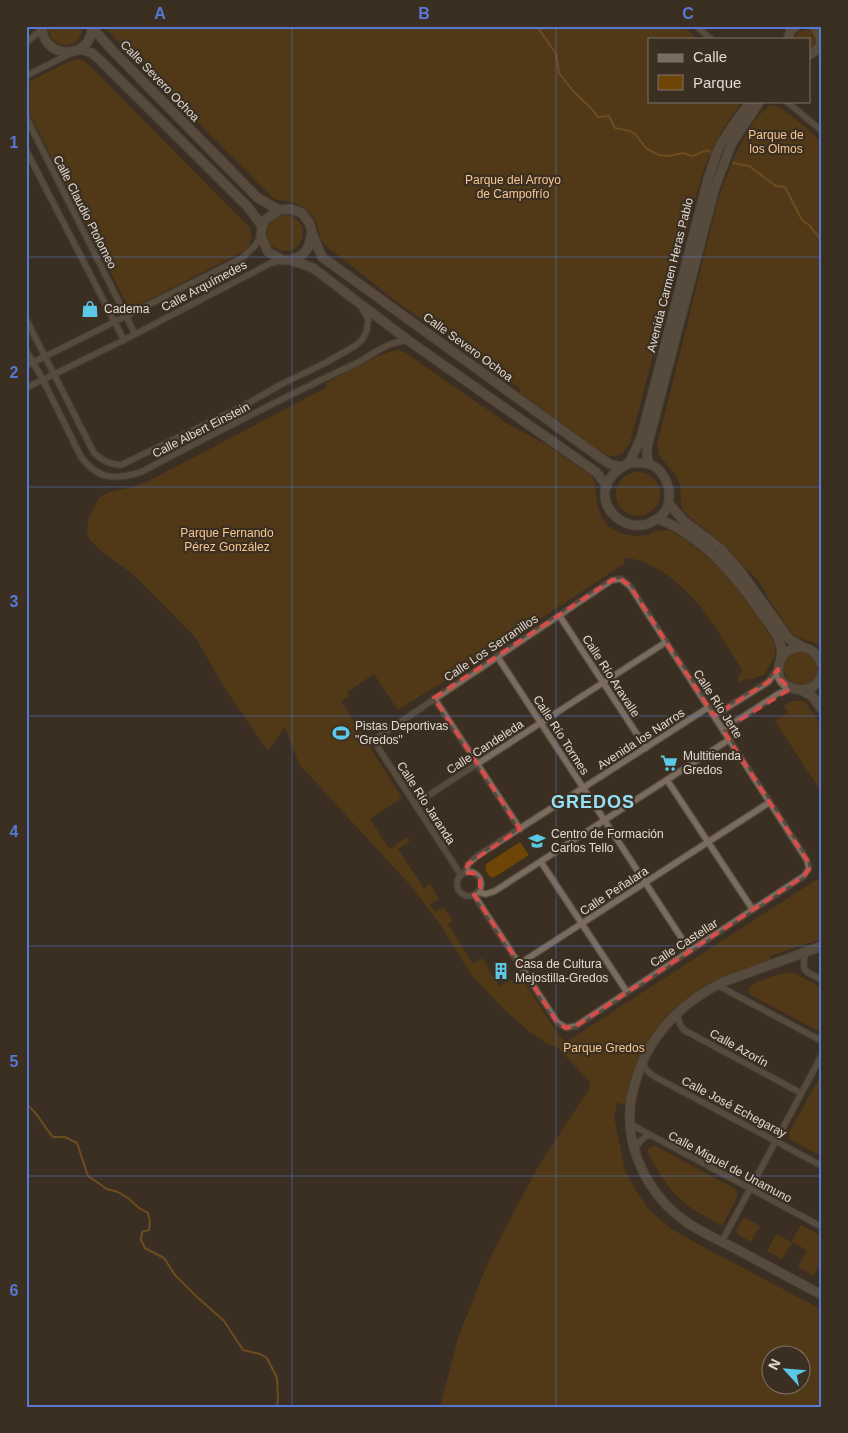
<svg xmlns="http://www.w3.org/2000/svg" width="848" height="1433" font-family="Arial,sans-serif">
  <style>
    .green { fill: #6e4407; fill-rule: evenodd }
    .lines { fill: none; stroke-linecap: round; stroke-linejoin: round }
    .stream { stroke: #ab6f1c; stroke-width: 2 }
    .minor-casing { stroke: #544a3f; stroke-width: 8 }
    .secondary-casing { stroke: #544a3f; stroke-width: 11 }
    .minor { stroke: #7a6d5e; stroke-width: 5.5 }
    .secondary { stroke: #7a6d5e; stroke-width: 9 }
    .marked { fill: none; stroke: #d84c4a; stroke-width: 4; stroke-dasharray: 10 6; stroke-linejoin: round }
    .grid { fill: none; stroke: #5878d6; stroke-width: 1; stroke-opacity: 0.55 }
    .labels { text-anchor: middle; stroke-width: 4.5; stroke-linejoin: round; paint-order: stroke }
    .street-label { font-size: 12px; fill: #e1dad2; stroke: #3b2f22 }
    .park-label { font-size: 12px; fill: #f7c690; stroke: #3b2f22 }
    .poi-label { font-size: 12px; fill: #e1dad2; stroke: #3b2f22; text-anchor: start }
    .district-label { font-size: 18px; font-weight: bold; letter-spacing: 1px; fill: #96e1f7; stroke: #3b2f22 }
    .neatline { fill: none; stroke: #5878d6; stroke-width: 2 }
    .grid-label { font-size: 16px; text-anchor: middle; font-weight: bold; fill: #5878d6 }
  </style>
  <rect width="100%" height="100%" fill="#3b2f22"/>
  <g class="green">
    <path d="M83 26C82 51 50 52 48 26Z"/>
    <path d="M103 26H683L697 39H649V101H742L720 134 706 163 691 211 630 443C620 459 614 458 598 452L517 395 521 389 397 302 324 244C318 236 320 230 316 222 312 213 302 204 292 202 286 201 279 201 273 198Z"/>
    <path d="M804 30C811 30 821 36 816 45 814 48 811 49 809 51V39H795L797 34Z"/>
    <path d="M76 59 83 61 89 65 248 226C253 234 252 242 246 250L134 307 132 308 128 306 26 107V83L68 62Z"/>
    <path d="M773 105C785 107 811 133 822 142V644L820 645 793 635 770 601 761 584 750 572 709 532 693 520 683 511 681 503 680 484 676 476 659 455 657 445 717 204C724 181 749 112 773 105Z"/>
    <circle cx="285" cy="233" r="18"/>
    <path d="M398 350 403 351 410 356 508 424 547 445 591 475 595 483 597 504 600 514 608 526 622 534 636 536 648 535 656 531 668 530 686 539 720 569 737 587 757 614 776 646 774 657 766 672 763 675 749 680 747 678 739 683 737 680 739 678V674L743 671C730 651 715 625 700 606 684 586 650 557 623 558L625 563 478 660 398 710 374 674 347 692 349 696 341 701 402 798 370 819 387 846 390 849 407 837 410 841 398 849 424 888 430 884 439 899 430 905 435 912 444 907 453 921 448 924 473 964 482 958 499 986 512 980 513 983 516 985 518 981 516 978 520 975 559 1036 566 1042 822 876V939L770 956 771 960C751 967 732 973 713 982 677 999 647 1034 634 1072 631 1083 629 1094 627 1106L617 1102 614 1117 625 1170 635 1189 650 1211 670 1228 696 1243 822 1310V1407H440L458 1338 489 1260 537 1168 590 1088 589 1081 558 1048 545 1042 530 1032 506 1011 472 976 440 924 410 885 299 764 285 727 268 751 226 690 195 637 135 576 100 550 89 539 87 529 89 518 99 498 109 492 132 487 147 482 327 387 325 384C342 375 380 352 398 350ZM770 1356H800V1386H770Z"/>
    <circle cx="638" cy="494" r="22"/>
    <circle cx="801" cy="668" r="17"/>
    <polygon points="792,701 802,701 805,702 822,726 822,793 775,721 788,712 784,706"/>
    <path d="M520 842 529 855 493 878C488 876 484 870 486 864Z"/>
    <path d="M792 972 822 988V1033L749 994 748 989C755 980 780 974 792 972Z"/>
    <polygon points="822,1073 822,1157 792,1140 789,1138 789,1133"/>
    <path d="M654 1145 737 1190V1198L722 1226C681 1204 668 1193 647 1150Z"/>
    <polygon points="744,1217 760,1226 751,1242 737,1234 737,1229"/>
    <polygon points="801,1225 822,1236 822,1260 813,1276 798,1267 807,1250 792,1242 782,1259 767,1251 776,1234 791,1242"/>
  </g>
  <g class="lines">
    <g class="stream">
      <polyline points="537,26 556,54 559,73 573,91 591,108 598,117 609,116 615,128 630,131 635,134 647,149 659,155 669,156 683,153 693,156 707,150 712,153"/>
      <polyline points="733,163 749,166 776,186 785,187 802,220 809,225 822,241"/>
      <path d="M26 1104C38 1112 43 1126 53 1137H65L77 1143 88 1176 107 1189 118 1192 128 1198 139 1208 148 1213 150 1221 149 1230 142 1232 141 1240 145 1248 164 1258 175 1275 195 1295 224 1321 243 1350 260 1354 267 1358 277 1378 278 1398 277 1407"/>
    </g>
    <g class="minor-casing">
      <g id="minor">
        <polyline points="696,26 711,39"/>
        <polyline points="26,43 42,29"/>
        <polyline points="26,76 71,53"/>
        <polyline points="786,101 822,131"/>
        <polyline points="26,117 135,334"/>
        <polyline points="26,150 124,340"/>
        <path d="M26 319 94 453C103 461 109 464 121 465L245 405 280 385 325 363 355 346 362 340 367 330 368 319 361 306"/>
        <path d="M26 350 43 380 81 457C98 480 115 480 141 472 212 435 283 397 357 363 374 354 389 340 409 341"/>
        <polyline points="26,366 242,258 255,246 261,236"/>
        <polyline points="26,388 124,340 271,263 283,260"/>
        <polyline points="559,615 646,748"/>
        <polyline points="497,656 690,951"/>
        <polyline points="434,698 520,829"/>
        <polyline points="712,713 720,712 768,682 778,669"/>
        <polyline points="724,732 729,726 778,694 790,689"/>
        <polyline points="667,780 753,910"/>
        <polyline points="415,804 666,642"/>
        <polyline points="541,862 627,992"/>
        <circle cx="469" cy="884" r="12"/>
        <polyline points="465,873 468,864 477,856 709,707"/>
        <polyline points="461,875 379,749 376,741 378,737 612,580 621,579 630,586 807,860 809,869 804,876 576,1026 566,1028 557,1022 474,895"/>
        <polyline points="478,892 486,894 495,891 730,739"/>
        <polyline points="807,952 804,958 804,968 807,972 822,980"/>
        <polyline points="519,964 770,802"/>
        <polyline points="717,985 822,1041"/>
        <path d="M678 1012C678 1020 679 1024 684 1030L801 1093"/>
        <path d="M643 1063C645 1071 652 1075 659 1079L822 1166"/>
        <polyline points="630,1124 822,1227"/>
        <path d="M635 1151C638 1142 641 1139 649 1135"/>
        <polyline points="722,1241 822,1055"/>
      </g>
    </g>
    <g class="secondary-casing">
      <g id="secondary">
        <path d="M42 26C41 59 92 62 92 26"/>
        <polyline points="94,26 97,33 112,50 258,198 279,210"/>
        <polyline points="788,39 791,30 796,26"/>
        <polyline points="80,49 92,53 101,61 248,207 262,226"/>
        <path d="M809 55C825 46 823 41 815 27L813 26"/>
        <polyline points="312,233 308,248 302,255 291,260 283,260 268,252 261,236 262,226 265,220 279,210 291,209 302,213 310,224 312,233 322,257 602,459 610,464 622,467"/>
        <polyline points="291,260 313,268 409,341 596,472 607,486"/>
        <polyline points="629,463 641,438 708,179 716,155 721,144 734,124 751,101"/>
        <path d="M629 463C636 463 642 462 649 464 662 468 670 484 669 497 669 508 663 517 653 521 650 523 646 525 643 525 623 528 603 511 605 491 606 478 619 468 629 463Z"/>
        <polyline points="649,464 647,456 647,447 715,187 732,143 760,101"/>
        <polyline points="669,504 684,521 720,548 741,572 789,639 801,646"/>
        <path d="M658 519C701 534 740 580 764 617 771 626 779 636 781 647 782 651 781 655 781 658"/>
        <path d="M822 665C817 651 804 642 790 650 783 653 781 658 779 665 772 692 817 700 822 673"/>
        <polyline points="803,691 812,696 822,710"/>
        <path d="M822 946 723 982C685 1000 651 1033 638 1074 634 1086 630 1098 630 1111 627 1153 651 1197 685 1221 702 1233 721 1241 738 1250 766 1265 794 1280 822 1295"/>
      </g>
    </g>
    <use href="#minor" class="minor"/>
    <use href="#secondary" class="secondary"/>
  </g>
  <path d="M0 0H848V1433H0ZM621 579 630 586 714 716 768 682 778 669 780 679 790 689 723 730 807 860 809 869 804 876 576 1026 566 1028 557 1022 477 899 474 895 480 888V879L474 873H465L468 864 520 829 434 698 612 580Z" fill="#3b2f22" fill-opacity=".55" fill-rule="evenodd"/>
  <path class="marked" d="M621 579 630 586 714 716 768 682 778 669 780 679 790 689 723 730 807 860 809 869 804 876 576 1026 566 1028 557 1022 477 899 474 895 480 888V879L474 873H465L468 864 520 829 434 698 612 580Z"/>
  <path class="grid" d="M292 26V1407M556 26V1407M26 257H822M26 487H822M26 716H822M26 946H822M26 1176H822"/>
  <defs>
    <g id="shop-bare" transform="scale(1.35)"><path d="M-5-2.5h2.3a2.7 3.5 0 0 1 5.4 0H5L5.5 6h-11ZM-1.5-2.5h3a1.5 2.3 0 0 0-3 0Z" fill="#5ac8e6" stroke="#3b2f22" stroke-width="2.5" paint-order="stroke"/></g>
    <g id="stadium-bare" transform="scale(1.35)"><path d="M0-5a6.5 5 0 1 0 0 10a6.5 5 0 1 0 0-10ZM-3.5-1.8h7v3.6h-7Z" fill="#5ac8e6" stroke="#3b2f22" stroke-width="2.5" paint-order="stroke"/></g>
    <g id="supermarket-bare" transform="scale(1.35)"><path d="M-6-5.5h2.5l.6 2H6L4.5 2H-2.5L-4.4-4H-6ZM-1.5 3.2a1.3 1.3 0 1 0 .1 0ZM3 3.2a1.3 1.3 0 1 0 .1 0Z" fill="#5ac8e6" stroke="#3b2f22" stroke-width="2.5" paint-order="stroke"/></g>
    <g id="university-bare" transform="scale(1.35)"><path d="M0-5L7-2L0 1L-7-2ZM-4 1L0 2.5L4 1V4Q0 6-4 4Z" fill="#5ac8e6" stroke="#3b2f22" stroke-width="2.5" paint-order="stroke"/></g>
    <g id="building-bare" transform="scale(1.35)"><path d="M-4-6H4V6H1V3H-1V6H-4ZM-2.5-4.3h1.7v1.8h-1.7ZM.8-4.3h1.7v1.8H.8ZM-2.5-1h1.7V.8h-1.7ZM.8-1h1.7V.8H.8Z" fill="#5ac8e6" stroke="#3b2f22" stroke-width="2.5" paint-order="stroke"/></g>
  </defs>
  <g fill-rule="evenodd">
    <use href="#shop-bare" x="90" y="309"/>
    <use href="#stadium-bare" x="341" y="733"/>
    <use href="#supermarket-bare" x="669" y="763"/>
    <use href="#university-bare" x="537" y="841"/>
    <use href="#building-bare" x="501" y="971"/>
  </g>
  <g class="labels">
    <g class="street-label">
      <text transform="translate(160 81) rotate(46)" y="4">Calle Severo Ochoa</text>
      <text transform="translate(85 212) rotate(63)" y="4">Calle Claudio Ptolomeo</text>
      <text transform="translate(670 275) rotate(-76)" y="4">Avenida Carmen Heras Pablo</text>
      <text transform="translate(204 286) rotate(-28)" y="4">Calle Arquímedes</text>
      <text transform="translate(468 347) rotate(36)" y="4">Calle Severo Ochoa</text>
      <text transform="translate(201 430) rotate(-27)" y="4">Calle Albert Einstein</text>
      <text transform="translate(491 648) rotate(-34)" y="4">Calle Los Serranillos</text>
      <text transform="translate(611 676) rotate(57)" y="4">Calle Río Aravalle</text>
      <text transform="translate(718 704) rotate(57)" y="4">Calle Río Jerte</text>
      <text transform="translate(561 735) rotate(57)" y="4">Calle Río Tormes</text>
      <text transform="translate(641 739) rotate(-33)" y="4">Avenida los Narros</text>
      <text transform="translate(485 747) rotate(-33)" y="4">Calle Candeleda</text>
      <text transform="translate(426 803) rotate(57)" y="4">Calle Río Jaranda</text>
      <text transform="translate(614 891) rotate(-33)" y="4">Calle Peñalara</text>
      <text transform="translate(684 943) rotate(-33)" y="4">Calle Castellar</text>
      <text transform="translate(739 1048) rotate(29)" y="4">Calle Azorín</text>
      <text transform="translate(734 1107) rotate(28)" y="4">Calle José Echegaray</text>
      <text transform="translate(730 1167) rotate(28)" y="4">Calle Miguel de Unamuno</text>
    </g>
    <g class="park-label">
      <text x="776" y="139">Parque de<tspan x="776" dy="14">los Olmos</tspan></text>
      <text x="513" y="184">Parque del Arroyo<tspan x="513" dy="14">de Campofrío</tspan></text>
      <text x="227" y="537">Parque Fernando<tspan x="227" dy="14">Pérez González</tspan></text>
      <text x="604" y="1052">Parque Gredos</text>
    </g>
    <g class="poi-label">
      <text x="104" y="313">Cadema</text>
      <text x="355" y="730">Pistas Deportivas<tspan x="355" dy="14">"Gredos"</tspan></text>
      <text x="683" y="760">Multitienda<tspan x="683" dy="14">Gredos</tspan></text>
      <text x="551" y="838">Centro de Formación<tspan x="551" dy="14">Carlos Tello</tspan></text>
      <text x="515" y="968">Casa de Cultura<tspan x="515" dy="14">Mejostilla-Gredos</tspan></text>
    </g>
    <g class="district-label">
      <text x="593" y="808">GREDOS</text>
    </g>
  </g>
  <rect width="848" height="1433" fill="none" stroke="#3b2f22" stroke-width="55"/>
  <rect x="648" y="38" width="162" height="65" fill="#3b2f22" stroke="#7d7368"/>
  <rect x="658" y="54" width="25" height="8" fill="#7a6d5e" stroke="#7d7368"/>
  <text x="693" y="62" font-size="15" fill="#e1dad2">Calle</text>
  <rect x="658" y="75" width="25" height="15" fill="#6e4407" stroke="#7d7368"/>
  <text x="693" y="88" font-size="15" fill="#e1dad2">Parque</text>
  <g transform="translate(786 1370) rotate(296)"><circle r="24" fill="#3b2f22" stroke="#7d7368"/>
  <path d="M0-4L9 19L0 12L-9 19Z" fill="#5ac8e6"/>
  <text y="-8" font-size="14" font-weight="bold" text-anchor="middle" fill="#e1dad2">N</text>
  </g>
  <rect x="28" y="28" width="792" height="1378" class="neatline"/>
  <g class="grid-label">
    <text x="160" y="19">A</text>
    <text x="424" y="19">B</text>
    <text x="688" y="19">C</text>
    <text x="14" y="148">1</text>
    <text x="14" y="378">2</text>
    <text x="14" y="607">3</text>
    <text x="14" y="837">4</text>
    <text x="14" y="1067">5</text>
    <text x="14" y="1296">6</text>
  </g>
</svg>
